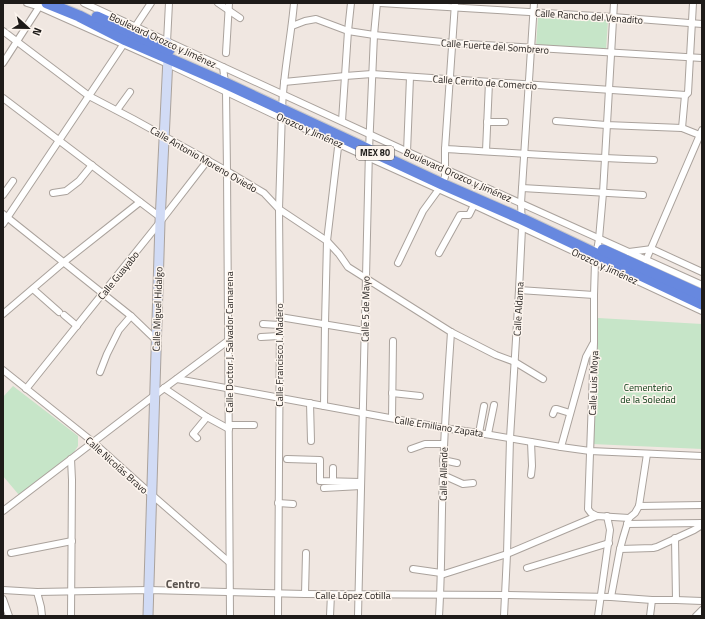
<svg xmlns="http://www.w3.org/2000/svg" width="705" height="619" font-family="'Titillium Web',sans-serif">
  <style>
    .green { fill: #c6e5c8 }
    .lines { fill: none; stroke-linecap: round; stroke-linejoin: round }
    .street-casing { stroke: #aaa29c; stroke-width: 8 }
    .secondary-casing { stroke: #aaa29c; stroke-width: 11 }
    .highway-casing { stroke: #c9c8c8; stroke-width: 13 }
    .street { stroke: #fff; stroke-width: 6 }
    .secondary { stroke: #d1dbf5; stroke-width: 9 }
    .highway { stroke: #6788df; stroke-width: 11 }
    .labels { text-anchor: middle; stroke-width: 3; stroke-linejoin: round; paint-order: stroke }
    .shield { fill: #fdf5ee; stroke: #615c59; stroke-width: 1 }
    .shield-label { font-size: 9px; font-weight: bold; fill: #1e1b19 }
    .street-label { font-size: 10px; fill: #1e1b19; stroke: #fdf5ee }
    .park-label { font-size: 10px; fill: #00340b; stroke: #fdf5ee }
    .quarter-label { font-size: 12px; font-weight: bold; fill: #5a534e; stroke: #fdf5ee }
  </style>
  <rect width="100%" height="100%" fill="#f0e7e1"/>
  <g class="green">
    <polygon points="538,16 608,20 606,51 536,47"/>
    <polygon points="598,318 702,324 702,449 592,444"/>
    <polygon points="13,386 78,436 78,446 74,452 19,495 3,476 3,397"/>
  </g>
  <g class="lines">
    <g class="street-casing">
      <g id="street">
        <polyline points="27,3 40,7 168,64 281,118 474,205 702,311"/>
        <polyline points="84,3 445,169 702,285"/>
        <polyline points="218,3 240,18"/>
        <polyline points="380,3 613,17 702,24"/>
        <polyline points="292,26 305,21 316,19 348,31 374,35 452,43 702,58"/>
        <polyline points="133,30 151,3"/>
        <polyline points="3,31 89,96 133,119 227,171 264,193 279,209 327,241 339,254 348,267 451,332 496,355 515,362 543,379"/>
        <polyline points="167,42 169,3"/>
        <polyline points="226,53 229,3"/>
        <polyline points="3,63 41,4"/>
        <polyline points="223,67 226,91 227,171 230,616"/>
        <polyline points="284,82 345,76 372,74 686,95 688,93 693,3"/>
        <polyline points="3,98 160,217"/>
        <polyline points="117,110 130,92"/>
        <polyline points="342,121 348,31 351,3"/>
        <polyline points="556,121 606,125 682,128 702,136"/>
        <polyline points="487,122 505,122"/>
        <polyline points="682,128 685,95"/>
        <path d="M445 149C515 153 584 158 654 160"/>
        <polyline points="486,151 489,82"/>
        <polyline points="407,152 410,77"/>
        <polyline points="522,188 643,195"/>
        <polyline points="53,193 66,191 79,181 92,165"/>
        <polyline points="3,195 13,181"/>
        <polyline points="3,214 131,316 156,340"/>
        <polyline points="3,224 125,42"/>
        <polyline points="629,252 652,249 702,272"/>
        <polyline points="439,253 460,215 469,215 474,205"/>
        <polyline points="646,260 702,130"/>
        <polyline points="398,263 423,211 439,189 445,177 445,149 455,3"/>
        <polyline points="33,289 59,312"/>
        <polyline points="519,290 594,295"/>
        <polyline points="3,314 64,262 140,202"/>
        <polyline points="64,315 77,326"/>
        <polyline points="280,317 365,331"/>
        <polyline points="263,324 279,325"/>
        <polyline points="261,337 279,336"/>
        <polyline points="3,370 93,442 152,495 229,562"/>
        <polyline points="100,372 107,354 119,330 131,316"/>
        <polyline points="177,379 444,428 479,433 561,447 590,451 702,456"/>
        <polyline points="164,388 207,417 229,429"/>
        <polyline points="26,389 160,222 208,160"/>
        <polyline points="392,393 420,396"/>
        <polyline points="310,403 311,441"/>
        <polyline points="324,406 325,324 327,241 339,139"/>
        <polyline points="553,414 555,409 557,409 570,413"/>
        <polyline points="392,418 393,341"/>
        <polyline points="229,425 254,425"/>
        <polyline points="479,433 484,406"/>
        <polyline points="488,434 494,405"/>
        <polyline points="197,438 193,434 207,417"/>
        <polyline points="531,442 532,466 531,475"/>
        <polyline points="561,447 586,357 593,344"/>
        <polyline points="411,449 425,444 444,444"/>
        <polyline points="287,459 320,460 320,481 361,482"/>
        <polyline points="443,460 457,463"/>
        <polyline points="443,475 463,484 473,483"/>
        <polyline points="333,481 333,468"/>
        <polyline points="324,488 361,486"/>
        <polyline points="278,503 293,504"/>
        <polyline points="639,506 702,505"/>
        <polyline points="3,511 155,395 229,340"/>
        <polyline points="597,516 591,513 588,509 594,343 594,295 595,262 599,239 603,193 614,3"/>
        <polyline points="627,524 702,523"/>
        <polyline points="675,538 676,600"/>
        <polyline points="620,549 653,548 657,547 694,530 702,525"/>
        <polyline points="11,553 72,541"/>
        <polyline points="527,568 609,543"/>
        <polyline points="413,569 441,573"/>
        <polyline points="441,575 507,554 597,516 629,518"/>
        <polyline points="3,590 37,592 149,590 305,594 505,595 611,597 652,600 676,600 702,601"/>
        <polyline points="37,592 41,607 42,616"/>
        <polyline points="305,594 306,553"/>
        <polyline points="611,597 620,549 623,538 629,518 635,513 639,506 647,454"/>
        <polyline points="3,599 9,616"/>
        <polyline points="71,616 72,480 71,459"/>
        <path d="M278 616 280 317 279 209 282 110C283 74 291 39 294 3"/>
        <polyline points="330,616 331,594"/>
        <polyline points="358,616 369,150 374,35 377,3"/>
        <path d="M439 616C442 569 441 522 443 476 444 428 448 380 451 332"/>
        <polyline points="504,616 507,554 510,438 519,290 522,228 521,203 522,188 534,3"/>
        <polyline points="598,616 610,530 607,516"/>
        <polyline points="650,616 652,600"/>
        <polyline points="696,616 702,610"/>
      </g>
    </g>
    <g class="secondary-casing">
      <polyline id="secondary" points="148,616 160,222 168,58 167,42"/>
    </g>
    <g class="highway-casing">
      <g id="highway">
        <polyline points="47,3 79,16 126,40 225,83 442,184 522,219 702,304"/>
        <polyline points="97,17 169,50"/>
        <polyline points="603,250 702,295"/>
      </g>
    </g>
    <use href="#street" class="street"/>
    <use href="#secondary" class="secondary"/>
    <use href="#highway" class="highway"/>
  </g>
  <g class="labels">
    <rect class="shield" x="356" y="146" width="38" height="14" rx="3"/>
    <g class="shield-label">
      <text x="375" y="156">MEX 80</text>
    </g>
    <g class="street-label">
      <text transform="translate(589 16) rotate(4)" y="4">Calle Rancho del Venadito</text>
      <text transform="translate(163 40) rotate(25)" y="4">Boulevard Orozco y Jiménez</text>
      <text transform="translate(495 46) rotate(4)" y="4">Calle Fuerte del Sombrero</text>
      <text transform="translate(485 82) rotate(4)" y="4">Calle Cerrito de Comercio</text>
      <text transform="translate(310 130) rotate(24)" y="4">Orozco y Jiménez</text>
      <text transform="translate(204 159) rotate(30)" y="4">Calle Antonio Moreno Oviedo</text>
      <text transform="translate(458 175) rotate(24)" y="4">Boulevard Orozco y Jiménez</text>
      <text transform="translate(605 266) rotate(25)" y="4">Orozco y Jiménez</text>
      <text transform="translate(118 275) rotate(-51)" y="4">Calle Guayabo</text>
      <text transform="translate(157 309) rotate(-88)" y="4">Calle Miguel Hidalgo</text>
      <text transform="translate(365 309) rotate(-89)" y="4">Calle 5 de Mayo</text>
      <text transform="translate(518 309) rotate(-87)" y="4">Calle Aldama</text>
      <text transform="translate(229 342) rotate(-90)" y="4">Calle Doctor J. Salvador Camarena</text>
      <text transform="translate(279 355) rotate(-90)" y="4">Calle Francisco I. Madero</text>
      <text transform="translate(593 383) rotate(-88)" y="4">Calle Luis Moya</text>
      <text transform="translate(439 426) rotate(9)" y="4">Calle Emiliano Zapata</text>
      <text transform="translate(117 465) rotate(42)" y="4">Calle Nicolás Bravo</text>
      <text transform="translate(443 474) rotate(-89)" y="4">Calle Allende</text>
      <text x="353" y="599">Calle López Cotilla</text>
    </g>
    <g class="park-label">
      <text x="648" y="391">Cementerio<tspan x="648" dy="12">de la Soledad</tspan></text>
    </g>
    <g class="quarter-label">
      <text x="183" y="588">Centro</text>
    </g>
  </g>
  <rect width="705" height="619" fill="none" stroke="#1e1b19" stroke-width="8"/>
  <g transform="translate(28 28) rotate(112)" stroke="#fdf5ee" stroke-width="3" paint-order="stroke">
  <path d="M0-3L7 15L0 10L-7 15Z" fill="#1e1b19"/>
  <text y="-6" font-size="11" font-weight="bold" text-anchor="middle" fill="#1e1b19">N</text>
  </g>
</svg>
